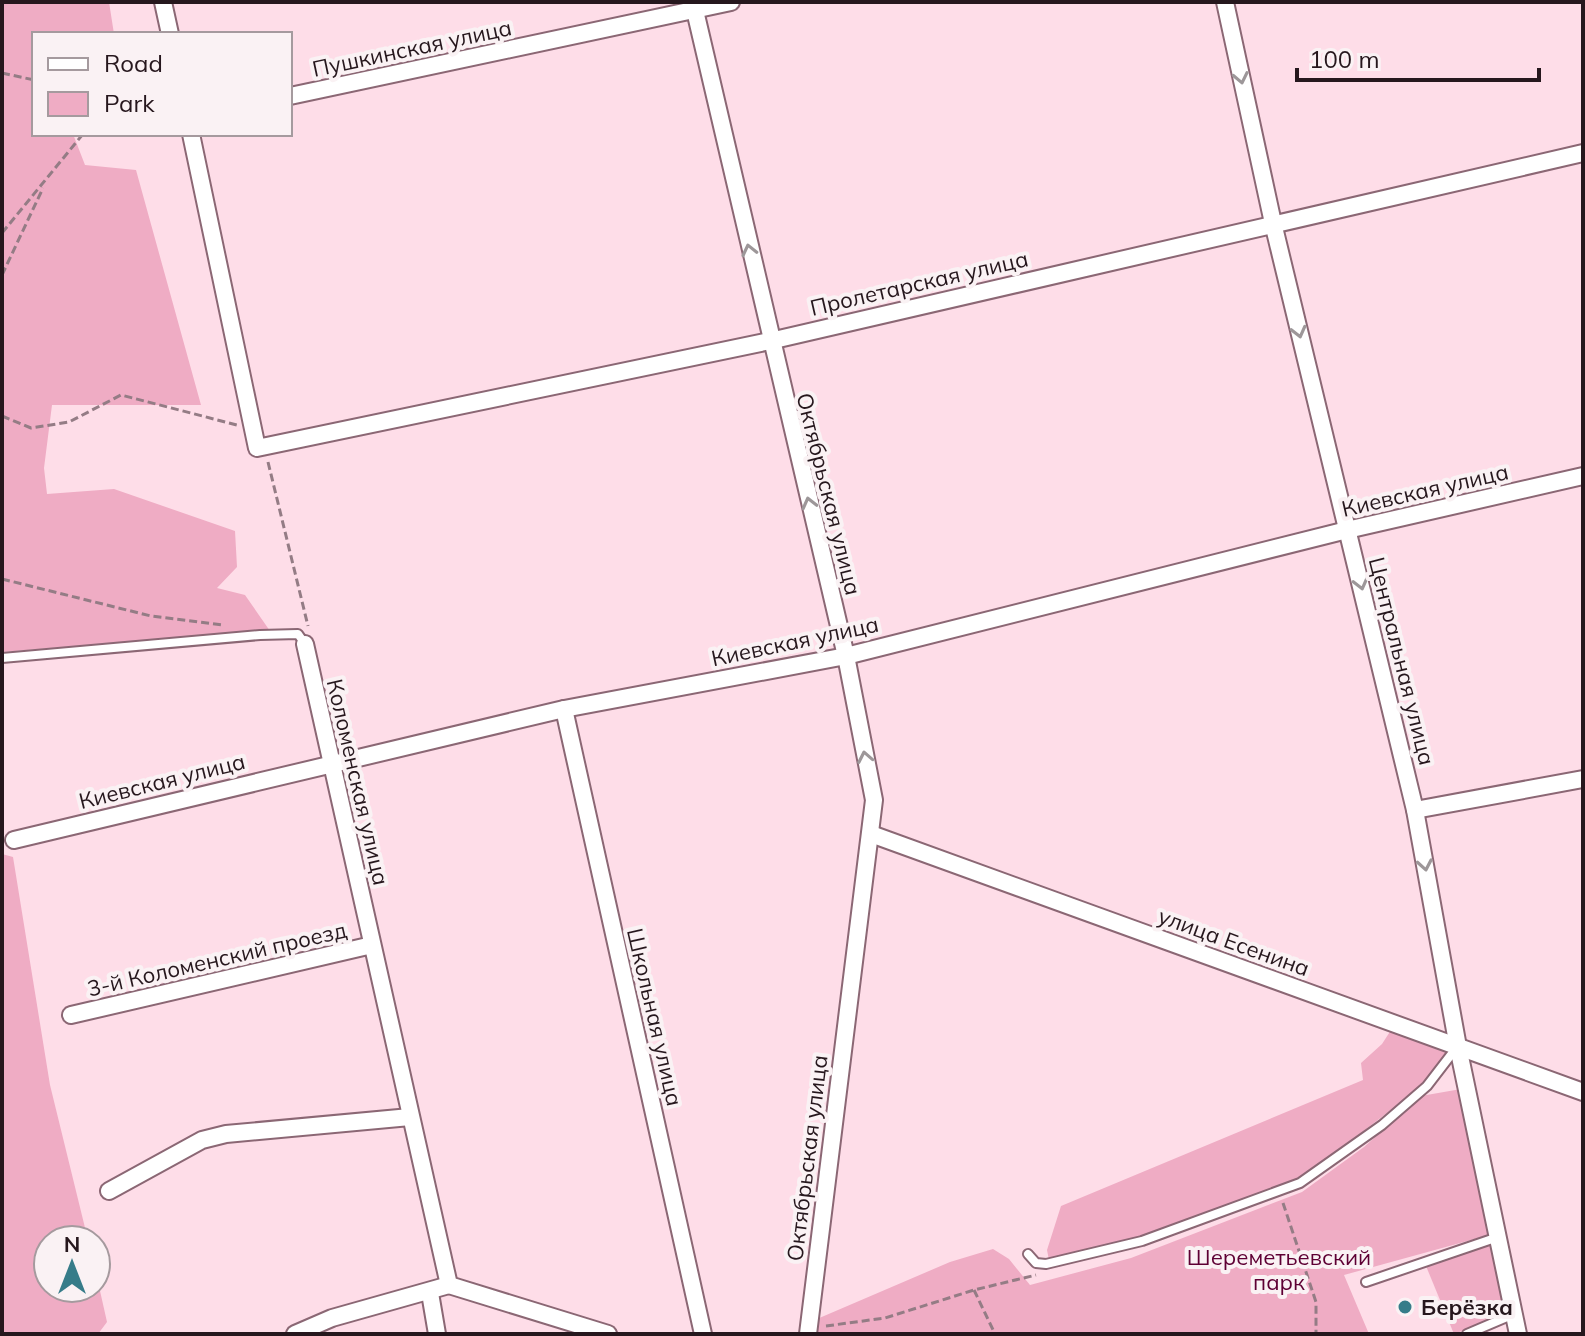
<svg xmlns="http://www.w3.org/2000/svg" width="1585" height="1336" font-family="Mulish,sans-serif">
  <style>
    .green { fill: #efacc4 }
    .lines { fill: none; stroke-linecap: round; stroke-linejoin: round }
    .lane-casing { stroke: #8b6774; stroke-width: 12 }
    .street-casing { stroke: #8b6774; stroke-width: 20 }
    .path { stroke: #947c85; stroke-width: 3; stroke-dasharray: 8 4; stroke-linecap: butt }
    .lane { stroke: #fff; stroke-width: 8 }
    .street { stroke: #fff; stroke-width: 16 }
    .oneway { stroke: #9d9799 }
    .poi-dot { fill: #367c89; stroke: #faf2f4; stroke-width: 3 }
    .labels { text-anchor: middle; stroke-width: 8; stroke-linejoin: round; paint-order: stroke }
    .street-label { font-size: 22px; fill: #26171d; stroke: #faf2f4 }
    .park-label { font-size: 22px; fill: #5e0034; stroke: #faf2f4 }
    .poi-label { font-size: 22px; font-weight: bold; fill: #26171d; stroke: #faf2f4; text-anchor: start }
  </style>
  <rect width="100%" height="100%" fill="#fedde8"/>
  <g class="green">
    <polygon points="2,2 109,2 114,34 34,34 34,134 73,134 85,165 136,170 201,405 52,405 44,468 47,494 114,489 235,531 237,567 217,588 245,595 270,631 2,652"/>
    <polygon points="2,854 13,857 50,1085 88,1240 48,1240 48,1288 96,1288 96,1273 107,1322 98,1334 2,1334"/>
    <polygon points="1393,1027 1451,1048 1422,1086 1300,1180 1142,1237 1049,1260 1047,1250 1061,1206 1363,1080 1361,1063 1382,1044"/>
    <polygon points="1461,1089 1493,1234 1344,1275 1369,1334 816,1334 817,1319 950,1262 993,1249 1009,1259 1030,1285 1131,1258 1302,1192 1364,1147 1421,1096"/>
    <polygon points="1495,1241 1507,1314 1454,1334 1426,1266"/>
  </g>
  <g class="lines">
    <g class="lane-casing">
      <g id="lane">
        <polyline points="2,658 260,635 298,634 305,644"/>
        <polyline points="1028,1254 1036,1263 1046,1264 1142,1241 1300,1183 1382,1125 1427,1086 1457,1047"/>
        <polyline points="1366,1282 1498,1237"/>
        <polyline points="1467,1334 1514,1314"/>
      </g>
    </g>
    <g class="street-casing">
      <g id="street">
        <polyline points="163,2 170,34"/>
        <polyline points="693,2 846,656 874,800 808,1334"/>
        <polyline points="1225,2 1273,223 1415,810 1458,1047 1518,1334"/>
        <polyline points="290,96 731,2"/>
        <polyline points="191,134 257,448 770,341 1583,153"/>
        <polyline points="305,644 449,1285 608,1334"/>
        <polyline points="564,709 703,1334"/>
        <polyline points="1415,810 1583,779"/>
        <polyline points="871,834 1583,1092"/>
        <polyline points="14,840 564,709 846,656 1347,530 1583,476"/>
        <polyline points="71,1015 372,945"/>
        <polyline points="109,1191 202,1140 226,1134 410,1117"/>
        <polyline points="430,1293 437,1334"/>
        <polyline points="295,1334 332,1318 449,1285"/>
      </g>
    </g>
    <g class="path">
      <polyline points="2,73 34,80"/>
      <polyline points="2,233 83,134"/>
      <polyline points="2,275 43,188"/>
      <polyline points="2,416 31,428 69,422 121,395 237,425"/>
      <polyline points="268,462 308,626"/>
      <polyline points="2,579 151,616 223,625"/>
      <polyline points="1283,1203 1316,1302 1316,1334"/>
      <polyline points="974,1290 995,1334"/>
      <polyline points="826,1326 885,1318 974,1290 1036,1275"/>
    </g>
    <use href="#lane" class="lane"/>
    <use href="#street" class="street"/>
  </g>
  <defs><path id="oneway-chevron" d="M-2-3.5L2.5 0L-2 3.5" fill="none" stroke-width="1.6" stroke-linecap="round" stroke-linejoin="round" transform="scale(2)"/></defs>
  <g class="oneway">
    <use href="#oneway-chevron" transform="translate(1241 78) rotate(78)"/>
    <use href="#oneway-chevron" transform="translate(749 250) rotate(-103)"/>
    <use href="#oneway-chevron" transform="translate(1299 332) rotate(76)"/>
    <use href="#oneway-chevron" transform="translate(809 503) rotate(-104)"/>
    <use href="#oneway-chevron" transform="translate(1361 584) rotate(76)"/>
    <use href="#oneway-chevron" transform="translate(865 757) rotate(-101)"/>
    <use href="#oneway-chevron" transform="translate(1425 865) rotate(80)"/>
  </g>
  <circle class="poi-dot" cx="1405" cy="1307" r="8"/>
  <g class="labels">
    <g class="street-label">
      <text transform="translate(412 48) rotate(-12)" y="8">Пушкинская улица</text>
      <text transform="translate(919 283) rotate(-13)" y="8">Пролетарская улица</text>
      <text transform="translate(1425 490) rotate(-13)" y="8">Киевская улица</text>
      <text transform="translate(829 494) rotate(76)" y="8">Октябрьская улица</text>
      <text transform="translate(795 641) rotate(-12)" y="8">Киевская улица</text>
      <text transform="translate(1402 661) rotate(76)" y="8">Центральная улица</text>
      <text transform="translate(162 781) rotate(-14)" y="8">Киевская улица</text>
      <text transform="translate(358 782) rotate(77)" y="8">Коломенская улица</text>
      <text transform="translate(1234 942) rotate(20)" y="8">улица Есенина</text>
      <text transform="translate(217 959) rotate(-13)" y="8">3-й Коломенский проезд</text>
      <text transform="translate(655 1017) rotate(77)" y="8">Школьная улица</text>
      <text transform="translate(807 1158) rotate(-83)" y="8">Октябрьская улица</text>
    </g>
    <g class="park-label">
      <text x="1279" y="1265">Шереметьевский<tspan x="1279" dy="25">парк</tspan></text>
    </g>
    <g class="poi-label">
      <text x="1421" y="1315">Берёзка</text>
    </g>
  </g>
  <rect width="1585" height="1336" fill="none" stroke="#26171d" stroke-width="8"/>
  <rect x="32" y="32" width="260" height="104" fill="#faf2f4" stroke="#a59a9e" stroke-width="2"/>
  <rect x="48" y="58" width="40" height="12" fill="#ffffff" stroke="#a59a9e" stroke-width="2"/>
  <text x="104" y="72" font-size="24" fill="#26171d">Road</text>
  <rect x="48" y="92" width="40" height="24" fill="#efacc4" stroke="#a59a9e" stroke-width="2"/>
  <text x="104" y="112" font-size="24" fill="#26171d">Park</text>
  <g transform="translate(72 1264)"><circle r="38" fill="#faf2f4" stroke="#a59a9e" stroke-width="2"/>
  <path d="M0-6L14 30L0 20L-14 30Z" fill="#367c89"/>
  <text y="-12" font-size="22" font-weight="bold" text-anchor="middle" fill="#26171d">N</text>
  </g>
  <path d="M1297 68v12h242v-12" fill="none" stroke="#26171d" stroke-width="4"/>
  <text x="1309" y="68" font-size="24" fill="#26171d" stroke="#faf2f4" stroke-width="6" paint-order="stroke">100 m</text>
</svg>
